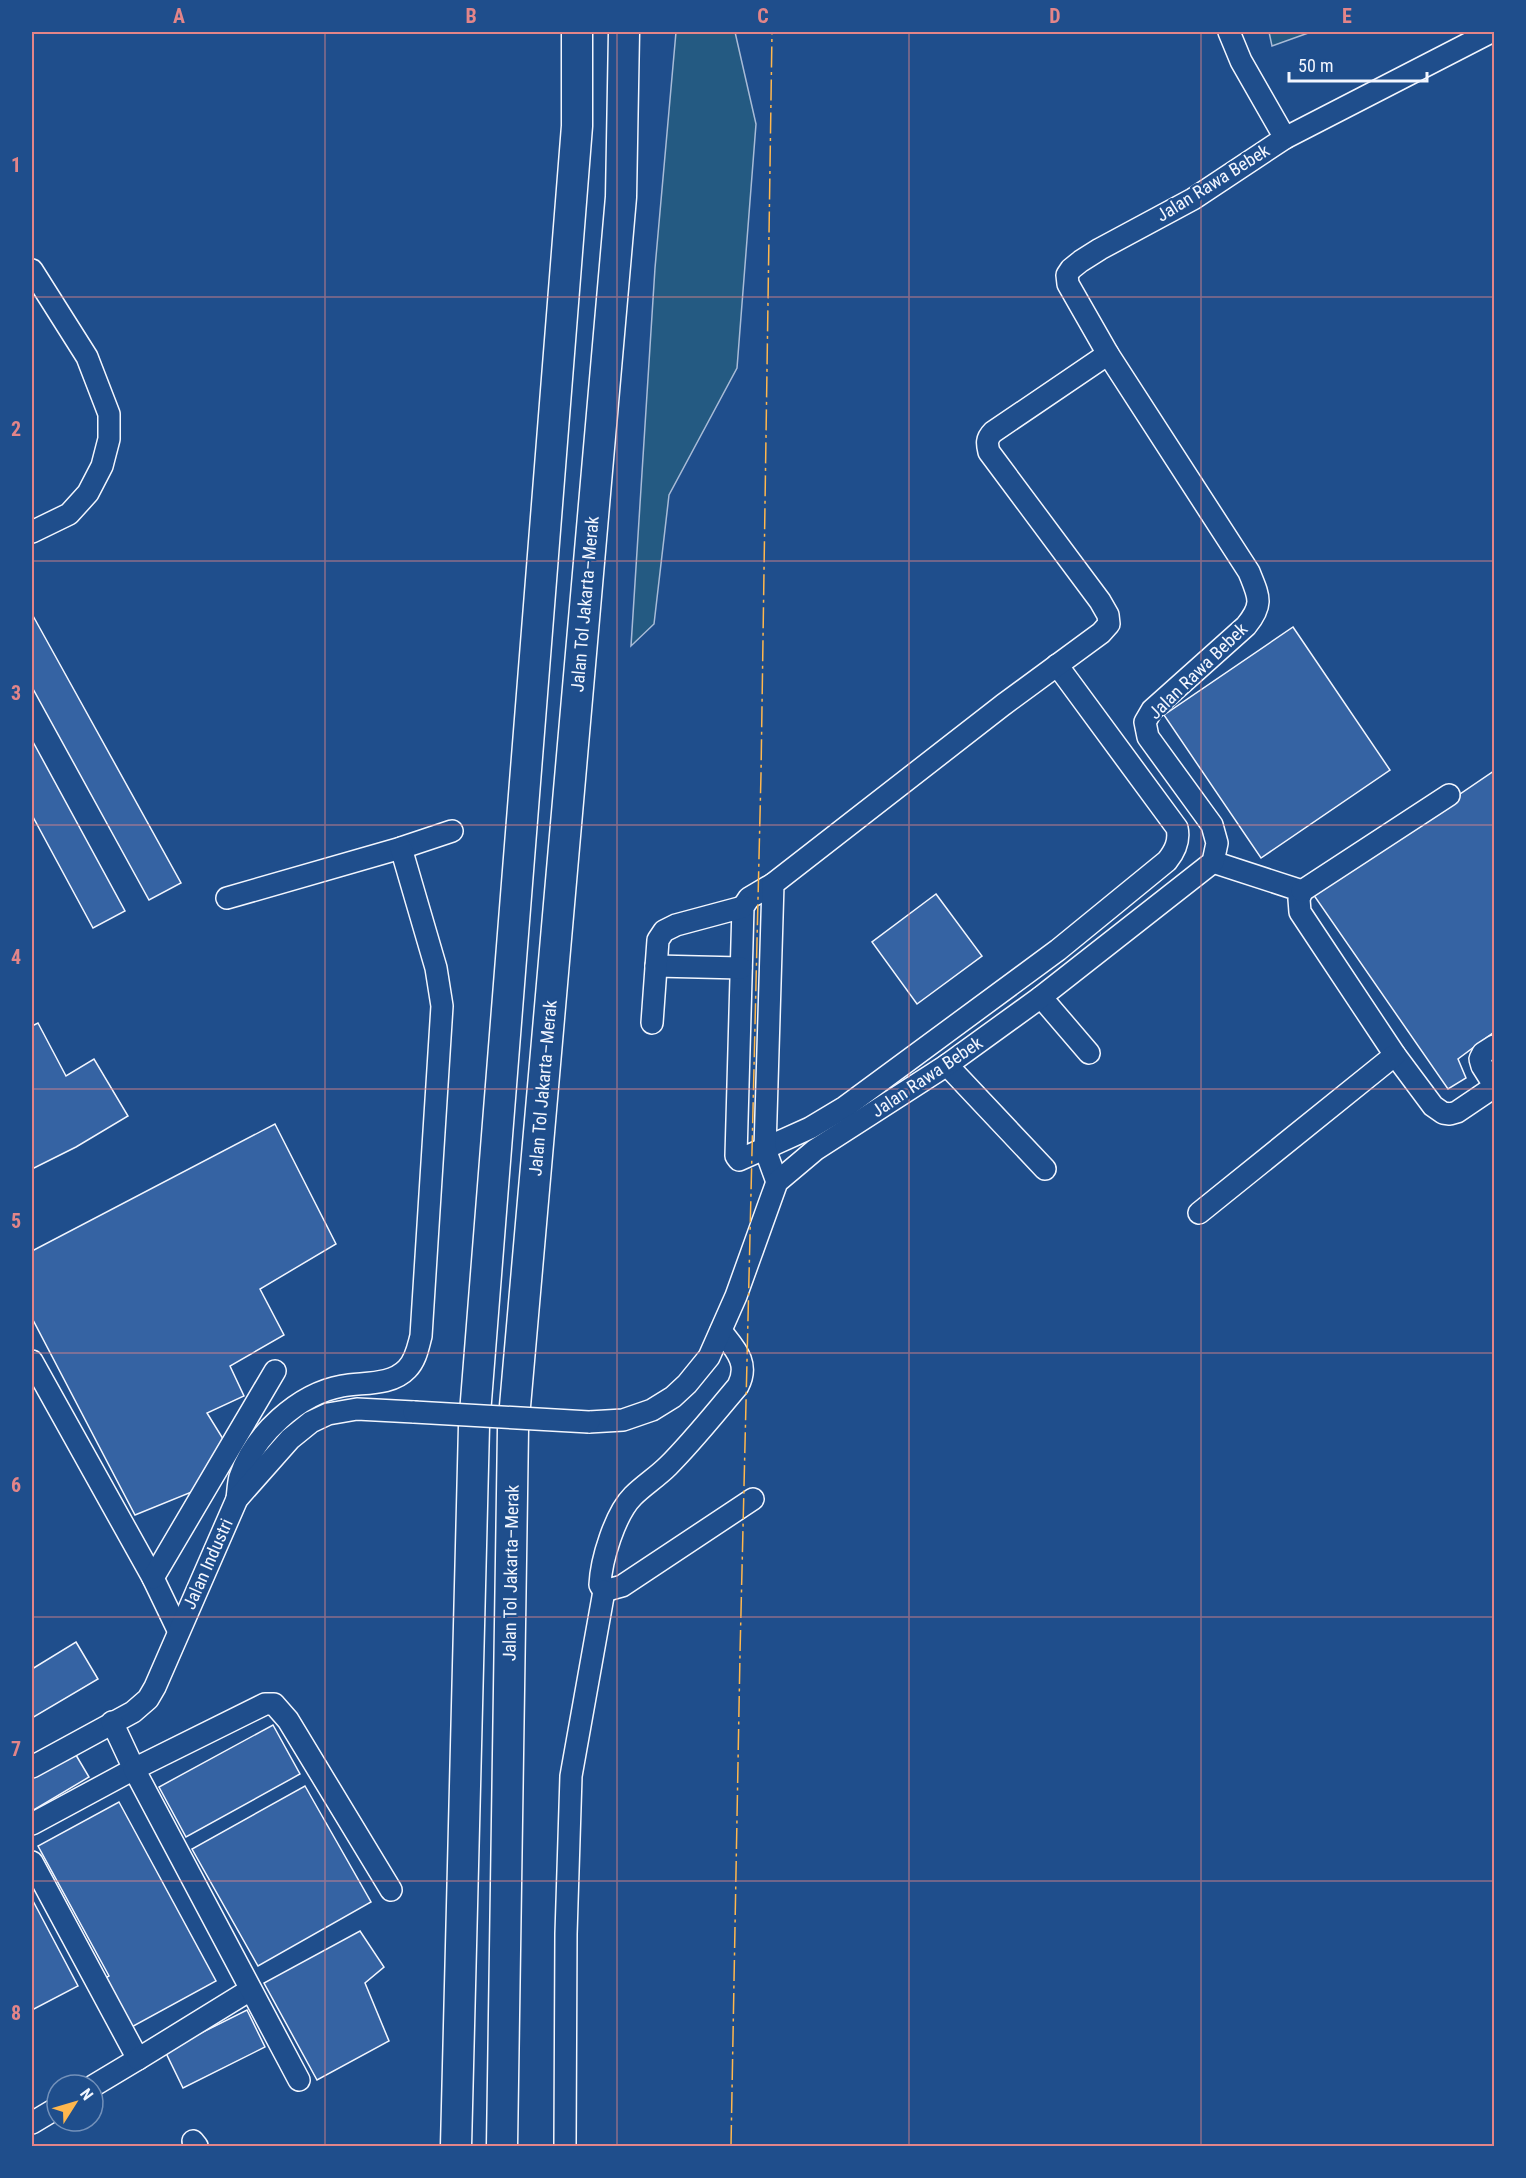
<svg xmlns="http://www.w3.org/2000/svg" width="1526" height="2178" font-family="'Roboto Condensed',sans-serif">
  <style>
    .green { fill: #245a82; stroke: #a8bbd7; stroke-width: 1.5 }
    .building { fill: #3563a3; stroke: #f2f6ff; stroke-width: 1.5 }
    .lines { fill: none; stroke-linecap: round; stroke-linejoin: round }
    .minor-casing { stroke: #f2f6ff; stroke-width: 24 }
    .highway-casing { stroke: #f2f6ff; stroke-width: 33 }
    .minor { stroke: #1f4e8c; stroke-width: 21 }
    .highway { stroke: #1f4e8c; stroke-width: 30 }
    .minor-bridge-casing { stroke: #f2f6ff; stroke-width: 24; stroke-linecap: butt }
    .minor-bridge { stroke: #1f4e8c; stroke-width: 21 }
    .power { stroke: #ffb74d; stroke-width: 1.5; stroke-dasharray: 21 4.5 3 4.5; stroke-linecap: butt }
    .grid { fill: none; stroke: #e38589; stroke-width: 1.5; stroke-opacity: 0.55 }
    .labels { text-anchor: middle; stroke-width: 4.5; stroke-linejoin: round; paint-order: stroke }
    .street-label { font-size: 18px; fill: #f2f6ff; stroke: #1f4e8c }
    .neatline { fill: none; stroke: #e38589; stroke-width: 2 }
    .grid-label { font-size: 20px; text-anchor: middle; font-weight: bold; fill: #e38589 }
  </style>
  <rect width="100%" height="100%" fill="#1f4e8c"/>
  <g class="green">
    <polygon points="676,32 735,32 756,124 737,368 669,495 654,624 631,646 655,268"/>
    <polygon points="1269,32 1311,32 1272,46"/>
  </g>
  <g class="building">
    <polygon points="32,614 181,883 149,900 32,687"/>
    <polygon points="1293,627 1390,770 1261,858 1164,715"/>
    <polygon points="32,740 125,911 93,928 32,815"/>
    <polygon points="1494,771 1494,1032 1458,1059 1466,1078 1448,1089 1313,894"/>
    <polygon points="936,894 982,956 917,1004 872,942"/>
    <polygon points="38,1023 66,1076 94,1059 128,1116 76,1147 32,1169 32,1026"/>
    <polygon points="275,1124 336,1244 260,1289 284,1335 230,1366 244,1396 207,1413 225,1442 204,1487 135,1515 32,1318 32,1251"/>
    <polygon points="76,1642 98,1679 32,1718 32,1669"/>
    <polygon points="273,1725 300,1774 186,1837 159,1787"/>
    <polygon points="73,1750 89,1777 32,1811 32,1775"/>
    <polygon points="305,1786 371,1902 258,1966 192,1849"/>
    <polygon points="119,1802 216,1981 128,2029 102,1980 109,1976 38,1846"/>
    <polygon points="32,1899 78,1986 32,2010"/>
    <polygon points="360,1931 384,1967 365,1983 389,2041 317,2080 264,1983"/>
    <polygon points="247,2010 265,2047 183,2088 165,2051"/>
  </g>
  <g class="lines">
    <g class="minor-casing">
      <g id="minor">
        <polyline points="1229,32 1241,61 1285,138"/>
        <polyline points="32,270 87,357 109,414 109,439 102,466 88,493 69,514 32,532"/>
        <polyline points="1213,862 1302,891 1299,899 1300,912 1395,1055 1433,1106 1443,1113 1450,1114 1457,1112 1494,1087"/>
        <path d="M773 884 749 898 743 907 736 1156 739 1160 810 1128 845 1107 1058 950 1167 861C1175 851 1180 841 1177 828L1057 665"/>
        <polyline points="1302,891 1449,795"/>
        <polyline points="227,898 401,848 452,831"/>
        <polyline points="656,966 741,968"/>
        <polyline points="1041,997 1089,1053"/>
        <polyline points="652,1023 658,940 664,931 676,925 743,907"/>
        <polyline points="1494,1046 1483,1053 1480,1059 1482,1066 1494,1085"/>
        <polyline points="947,1065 1045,1169"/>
        <path d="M777 1182 765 1149 773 884 1003 705 1101 633 1109 624 1108 615 1100 601 989 452C987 444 986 439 993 432L1108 354"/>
        <polyline points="1199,1213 1395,1055"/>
        <path d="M721 1331C735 1349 750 1363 738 1386 715 1413 693 1441 668 1466 657 1477 644 1485 633 1496 615 1514 601 1560 600 1585L604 1591 622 1586 753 1499"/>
        <polyline points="32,1361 153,1578 178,1630"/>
        <path d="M589 1422 623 1420 652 1410 673 1397 687 1384 709 1357 736 1296 777 1182 815 1150 947 1065 1041 997 1213 862 1217 843 1212 825 1148 737 1145 722 1152 710 1246 626C1264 604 1259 597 1249 572L1108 354 1068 284 1067 275 1071 269 1081 261 1100 249 1193 199 1285 138 1491 32"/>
        <path d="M237 1499C238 1492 238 1484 240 1477 254 1435 298 1394 342 1386 362 1382 391 1386 407 1369 416 1360 418 1347 421 1336L442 1006 436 968 401 848"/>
        <polyline points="153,1578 275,1371"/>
        <polyline points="32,1767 133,1712 148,1699 155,1687 237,1499 290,1439 311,1422 328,1414 357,1409 414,1412"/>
        <polyline points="32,1824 134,1769 112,1722"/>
        <polyline points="32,1862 138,2059 93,2086"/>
        <polyline points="138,2059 250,1990"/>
        <polyline points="299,2080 134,1769 265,1704 274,1704 288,1720 391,1890"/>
        <polyline points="32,2123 57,2108"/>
        <polyline points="193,2141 197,2146"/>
        <polyline points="565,2146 566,1934 571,1776 604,1591"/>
      </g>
    </g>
    <g class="highway-casing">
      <g id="highway">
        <polyline points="456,2146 474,1426 577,126 577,32"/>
        <polyline points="502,2146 513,1429 621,197 624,32"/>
      </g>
    </g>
    <use href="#minor" class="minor"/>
    <use href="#highway" class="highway"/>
    <g class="minor-bridge-casing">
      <polyline id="minor-bridge" points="414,1412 589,1422"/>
    </g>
    <use href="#minor-bridge" class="minor-bridge"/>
    <polyline class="power" points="731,2146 740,1654 761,774 772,32"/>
  </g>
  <path class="grid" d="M325 32V2146M617 32V2146M909 32V2146M1201 32V2146M32 297H1494M32 561H1494M32 825H1494M32 1089H1494M32 1353H1494M32 1617H1494M32 1881H1494"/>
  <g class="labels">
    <g class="street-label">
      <text transform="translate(1213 183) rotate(-32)" y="6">Jalan Rawa Bebek</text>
      <text transform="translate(585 604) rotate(-85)" y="6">Jalan Tol Jakarta–Merak</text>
      <text transform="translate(1198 671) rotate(-44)" y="6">Jalan Rawa Bebek</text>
      <text transform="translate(927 1077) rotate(-34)" y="6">Jalan Rawa Bebek</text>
      <text transform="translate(543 1088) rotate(-85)" y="6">Jalan Tol Jakarta–Merak</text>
      <text transform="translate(208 1564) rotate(-66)" y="6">Jalan Industri</text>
      <text transform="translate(511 1573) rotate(-89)" y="6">Jalan Tol Jakarta–Merak</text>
    </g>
  </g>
  <rect width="1526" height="2178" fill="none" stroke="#1f4e8c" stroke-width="66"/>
  <g transform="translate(75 2103) rotate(53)"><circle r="28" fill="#1f4e8c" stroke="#7391ba" stroke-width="1.5"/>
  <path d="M0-4.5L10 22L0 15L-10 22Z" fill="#ffb74d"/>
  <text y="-9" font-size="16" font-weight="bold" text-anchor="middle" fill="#f2f6ff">N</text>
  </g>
  <path d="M1289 72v9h138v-9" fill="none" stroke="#f2f6ff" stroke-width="3"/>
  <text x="1298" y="72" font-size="18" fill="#f2f6ff" stroke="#1f4e8c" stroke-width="4.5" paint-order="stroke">50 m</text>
  <rect x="33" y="33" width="1460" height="2112" class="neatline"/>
  <g class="grid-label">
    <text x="179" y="23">A</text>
    <text x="471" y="23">B</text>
    <text x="763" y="23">C</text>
    <text x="1055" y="23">D</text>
    <text x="1347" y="23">E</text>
    <text x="16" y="172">1</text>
    <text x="16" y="436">2</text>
    <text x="16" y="700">3</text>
    <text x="16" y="964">4</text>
    <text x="16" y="1228">5</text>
    <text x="16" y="1492">6</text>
    <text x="16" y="1756">7</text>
    <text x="16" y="2020">8</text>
  </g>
</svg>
